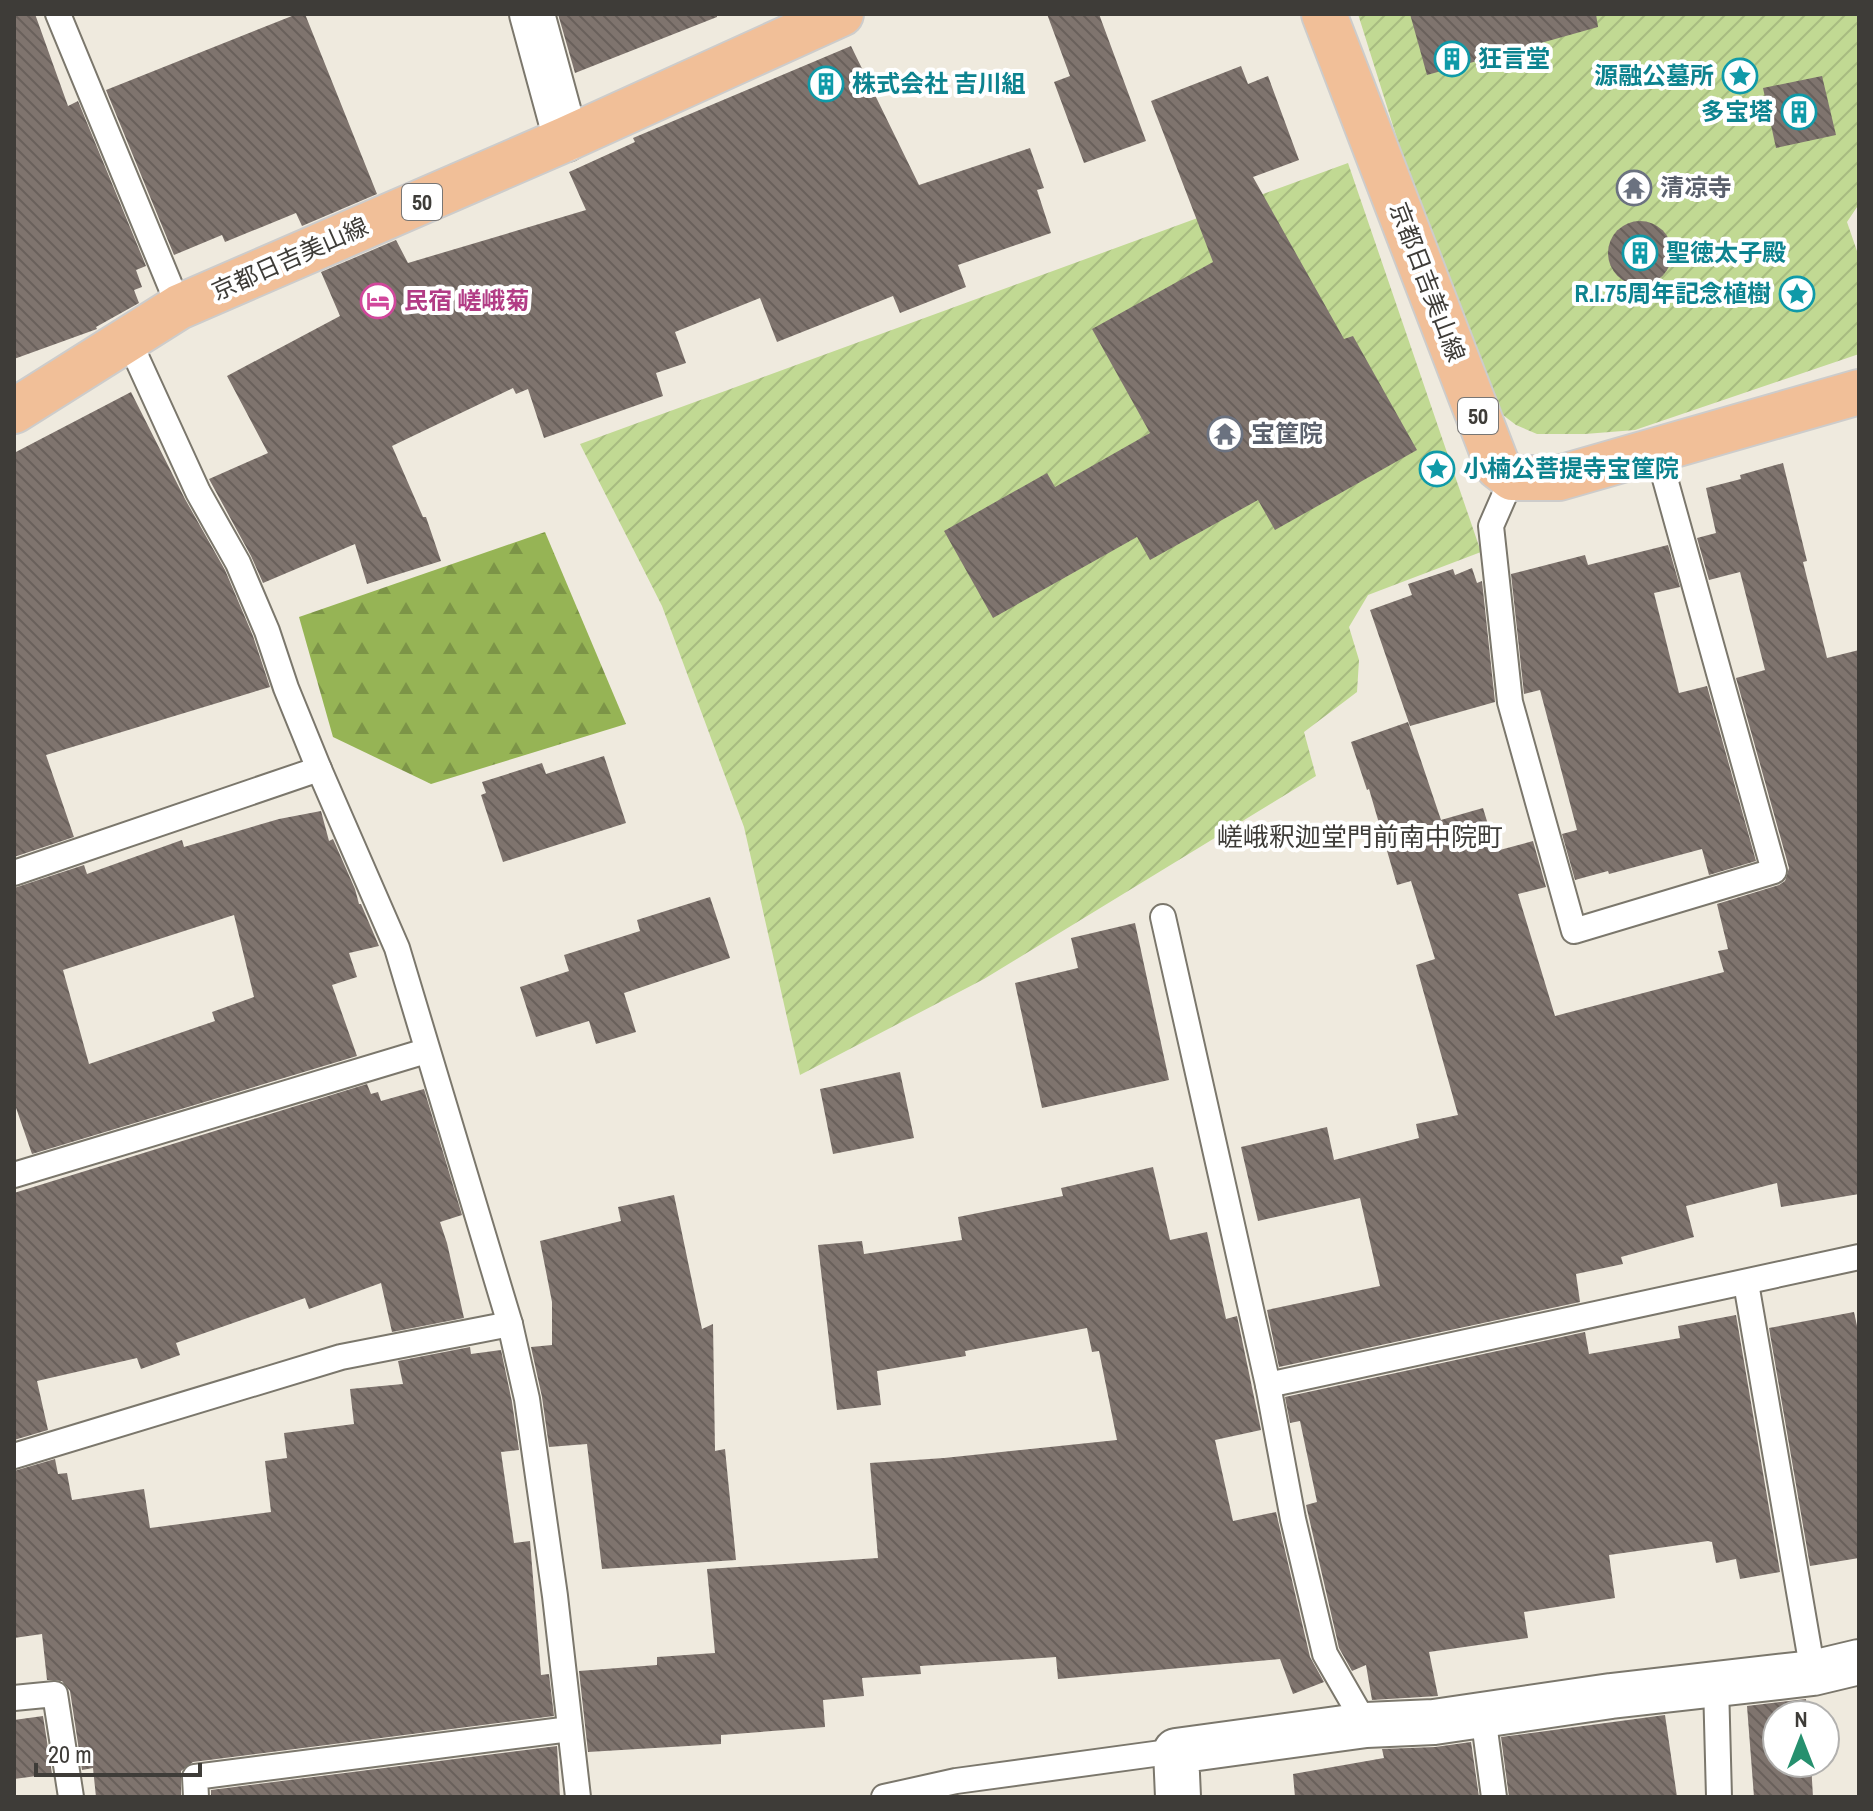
<svg xmlns="http://www.w3.org/2000/svg" width="1873" height="1811" font-family="'Archivo Narrow','Noto Sans JP',sans-serif">
  <style>
    .forest { fill: url(#forest-firs) }
    .garden { fill: url(#garden-furrows) }
    .building { fill: url(#building-back-hatch); fill-rule: evenodd }
    .lines { fill: none; stroke-linecap: round; stroke-linejoin: round }
    .lane-casing { stroke: #7b776c; stroke-width: 28 }
    .street-casing { stroke: #7b776c; stroke-width: 48 }
    .primary-casing { stroke: #cdcccb; stroke-width: 48 }
    .lane { stroke: #fff; stroke-width: 24 }
    .street { stroke: #fff; stroke-width: 44 }
    .primary { stroke: #f1bf98; stroke-width: 44 }
    .labels { text-anchor: middle; stroke-width: 8; stroke-linejoin: round; paint-order: stroke }
    .shield { fill: #fff; stroke: #787674; stroke-width: 2 }
    .shield-label { font-size: 22px; font-weight: bold; fill: #3e3c38 }
    .culture-label { font-size: 24px; font-weight: bold; fill: #0d838f; stroke: #fff; text-anchor: start }
    .worship-label { font-size: 24px; font-weight: bold; fill: #5b616d; stroke: #fff; text-anchor: start }
    .street-label { font-size: 24px; fill: #3e3c38; stroke: #fff }
    .hotel-label { font-size: 24px; font-weight: bold; fill: #b23c85; stroke: #fff; text-anchor: start }
    .neighbourhood-label { font-size: 26px; fill: #3e3c38; stroke: #fff }
  </style>
  <defs>
    <pattern id="forest-firs" width="22" height="20" patternUnits="userSpaceOnUse" patternTransform="scale(2)"><rect width="22" height="20" fill="#96b455"/><path d="M5 1l3.5 6h-7zM16 11l3.5 6h-7z" fill="#7c9447"/></pattern>
    <pattern id="garden-furrows" width="10" height="10" patternUnits="userSpaceOnUse" patternTransform="scale(2)"><rect width="10" height="10" fill="#c1d993"/><path d="M-1 1l2-2M0 10L10 0M9 11l2-2" fill="none" stroke="#a7bb80"/></pattern>
    <pattern id="building-back-hatch" width="6" height="6" patternUnits="userSpaceOnUse" patternTransform="scale(2)"><rect width="6" height="6" fill="#7f746e"/><path d="M-1 5l2 2M0 0l6 6M5-1l2 2" fill="none" stroke="#69605b"/></pattern>
  </defs>
  <rect width="100%" height="100%" fill="#efeade"/>
  <polygon class="forest" points="545,532 626,724 431,784 333,737 299,617"/>
  <g class="garden">
    <polygon points="1358,14 1859,14 1859,204 1847,222 1859,257 1859,354 1635,430 1585,434 1537,434 1516,425 1499,412 1472,378"/>
    <polygon points="1348,163 1481,552 1368,595 1349,627 1359,660 1357,692 1304,732 1316,776 984,979 800,1075 744,827 662,606 580,444"/>
  </g>
  <g class="building">
    <polygon points="14,14 35,14 68,106 78,101 146,266 136,270 142,287 134,290 139,303 96,327 97,329 14,359"/>
    <polygon points="297,14 305,14 377,194 302,226 296,213 225,242 222,235 174,255 106,90"/>
    <polygon points="558,14 717,14 717,17 575,73"/>
    <polygon points="1047,14 1099,14 1146,141 1084,163 1054,82 1070,76"/>
    <polygon points="1410,14 1596,14 1598,27 1427,75"/>
    <polygon points="851,46 919,185 1030,148 1044,188 1037,190 1051,233 958,265 966,287 900,313 893,296 777,342 760,298 675,332 686,363 656,373 663,396 544,438 528,389 516,394 513,388 392,446 423,517 426,517 441,561 367,584 355,544 263,583 251,556 209,479 268,453 227,376 340,316 321,272 396,240 408,263 586,210 569,172 635,142 633,138"/>
    <polygon points="1241,66 1248,84 1268,76 1299,160 1253,177 1344,339 1353,336 1417,450 1275,530 1258,500 1150,560 1137,537 993,618 944,531 1047,473 1055,487 1150,433 1092,329 1213,262 1151,101"/>
    <polygon points="1822,76 1836,135 1776,148 1763,88"/>
    <circle cx="1640" cy="253" r="32"/>
    <polygon points="131,392 185,499 225,570 253,636 270,687 46,755 74,837 14,857 14,453"/>
    <polygon points="1783,463 1807,561 1803,562 1827,658 1859,650 1859,1194 1781,1207 1777,1183 1686,1206 1694,1237 1621,1257 1623,1264 1576,1274 1580,1302 1279,1367 1267,1310 1380,1286 1360,1198 1258,1221 1241,1147 1327,1127 1334,1160 1419,1138 1416,1124 1458,1115 1416,965 1435,959 1411,881 1397,885 1369,789 1367,790 1351,742 1408,722 1441,820 1483,808 1496,851 1533,841 1546,887 1518,894 1555,1016 1724,972 1718,951 1728,949 1717,904 1779,885 1785,881 1789,868 1736,678 1765,670 1740,572 1709,580 1697,538 1716,533 1706,488 1741,479 1740,475"/>
    <polygon points="1668,545 1680,587 1654,593 1679,693 1707,686 1756,861 1709,875 1702,849 1609,874 1608,871 1575,880 1562,834 1577,830 1540,690 1524,694 1511,574 1585,555 1588,565"/>
    <polygon points="1472,568 1477,583 1482,581 1495,702 1410,726 1370,610 1412,595 1408,584 1453,569 1455,575"/>
    <polygon points="604,756 626,823 503,862 481,795 486,793 482,782 542,763 546,774"/>
    <path d="M321 811 329 841 333 839 355 889 359 904H361L379 946 349 953 357 977 332 985 357 1056 32 1154 14 1102V888L84 865 87 874 182 840 184 847 279 819ZM234 915 254 997 212 1012 215 1021 89 1064 63 970Z"/>
    <polygon points="710,897 730,958 624,993 636,1032 596,1044 589,1021 536,1037 520,987 569,971 564,955 640,931 637,920"/>
    <polygon points="1135,923 1169,1080 1042,1108 1015,983 1078,968 1071,938"/>
    <polygon points="900,1072 914,1138 833,1154 820,1089"/>
    <polygon points="367,1084 371,1094 378,1092 381,1101 424,1089 462,1215 440,1222 447,1243 464,1318 392,1332 381,1283 309,1309 305,1298 176,1343 180,1355 141,1369 137,1358 37,1381 48,1430 14,1440 14,1193"/>
    <polygon points="1153,1167 1170,1240 1207,1232 1226,1319 1237,1316 1261,1430 1215,1440 1233,1521 1276,1512 1310,1657 1324,1682 1293,1694 1280,1659 1058,1679 1056,1657 920,1666 921,1674 862,1678 864,1696 823,1700 825,1727 721,1735 721,1744 588,1752 579,1671 657,1665 657,1657 715,1653 707,1569 878,1558 870,1463 944,1458 1117,1440 1099,1351 1092,1352 1087,1328 965,1351 966,1356 877,1371 881,1405 837,1410 818,1245 862,1241 864,1254 962,1240 958,1217 1063,1196 1061,1188"/>
    <polygon points="674,1195 702,1329 713,1324 715,1451 725,1449 736,1560 602,1569 587,1444 549,1447 542,1397 531,1347 552,1345 552,1302 540,1241 621,1221 618,1207"/>
    <polygon points="1854,1312 1859,1335 1859,1558 1810,1566 1769,1328"/>
    <polygon points="1736,1315 1780,1572 1740,1579 1736,1559 1716,1563 1712,1542 1708,1541 1609,1555 1615,1598 1524,1612 1528,1638 1429,1652 1438,1696 1372,1700 1366,1665 1352,1671 1339,1648 1306,1505 1317,1502 1300,1421 1290,1423 1285,1397 1585,1332 1589,1354 1680,1338 1678,1326"/>
    <polygon points="470,1347 471,1354 501,1350 512,1402 519,1450 501,1452 514,1543 530,1541 541,1675 549,1674 554,1716 193,1762 181,1771 181,1797 96,1797 93,1768 82,1770 70,1691 62,1681 47,1680 42,1634 14,1638 14,1471 55,1459 58,1474 67,1473 72,1500 144,1489 150,1528 271,1512 265,1461 287,1458 284,1433 354,1424 350,1389 403,1384 398,1361"/>
    <polygon points="1806,1699 1807,1715 1777,1715 1777,1763 1811,1763 1813,1797 1754,1797 1747,1706"/>
    <polygon points="1665,1715 1677,1797 1509,1797 1501,1737"/>
    <polygon points="43,1716 52,1774 14,1779 14,1720"/>
    <polygon points="1471,1742 1479,1797 1295,1797 1293,1774 1384,1758 1382,1749 1435,1747"/>
    <polygon points="557,1746 560,1797 211,1797 211,1790"/>
  </g>
  <g class="lines">
    <g class="lane-casing">
      <g id="lane">
        <polyline points="58,14 179,307"/>
        <polyline points="128,339 198,492 238,563 267,631 286,688 319,769 397,948 510,1324 527,1399 555,1596 578,1797"/>
        <polyline points="1512,478 1491,526 1510,702 1574,931 1774,871 1657,450"/>
        <polyline points="14,873 319,769"/>
        <polyline points="1163,917 1268,1385 1293,1519 1325,1654 1366,1725"/>
        <polyline points="14,1175 426,1051"/>
        <polyline points="1746,1283 1813,1673"/>
        <polyline points="1268,1385 1859,1257"/>
        <polyline points="14,1456 341,1357 510,1324"/>
        <polyline points="1716,1684 1719,1797"/>
        <polyline points="14,1698 55,1694 71,1797"/>
        <polyline points="1483,1715 1494,1797"/>
        <polyline points="196,1797 195,1777 570,1729"/>
        <polyline points="884,1797 956,1781 1176,1751"/>
      </g>
    </g>
    <g class="street-casing">
      <g id="street">
        <polyline points="532,14 566,139"/>
        <polyline points="1178,1797 1176,1751 1366,1725 1434,1722 1611,1696 1813,1673 1859,1662"/>
      </g>
    </g>
    <g class="primary-casing">
      <g id="primary">
        <polyline points="1324,14 1498,467 1512,478 1559,478 1859,392"/>
        <polyline points="14,411 179,307 566,139 841,14"/>
      </g>
    </g>
    <use href="#lane" class="lane"/>
    <use href="#street" class="street"/>
    <use href="#primary" class="primary"/>
  </g>
  <defs>
    <g id="building-ring" transform="scale(1.8)"><circle r="9.5" fill="#fff" stroke="#0f9aa8" stroke-width="1.5"/><path d="M-4-6H4V6H1V3H-1V6H-4ZM-2.5-4.3h1.7v1.8h-1.7ZM.8-4.3h1.7v1.8H.8ZM-2.5-1h1.7V.8h-1.7ZM.8-1h1.7V.8H.8Z" fill="#0f9aa8"/></g>
    <g id="sight-ring" transform="scale(1.8)"><circle r="9.5" fill="#fff" stroke="#0f9aa8" stroke-width="1.5"/><path d="M0-6L1.8-2.2L6-1.7L2.9 1.2L3.7 5.4L0 3.3L-3.7 5.4L-2.9 1.2L-6-1.7L-1.8-2.2Z" fill="#0f9aa8"/></g>
    <g id="temple-ring" transform="scale(1.8)"><circle r="9.5" fill="#fff" stroke="#6b7280" stroke-width="1.5"/><path d="M0-6L5-2H3V0L6.5 2.5H4V6H1.5V3h-3V6H-4V2.5H-6.5L-3 0V-2H-5Z" fill="#6b7280"/></g>
    <g id="hotel-ring" transform="scale(1.8)"><circle r="9.5" fill="#fff" stroke="#d1479c" stroke-width="1.5"/><path d="M-6-4.5h1.5V1H6V5H4.5V3h-9V5H-6ZM-4 0a1.8 1.8 0 1 1 3.6 0ZM.5 0V-2.5h3Q6-2.5 6 0Z" fill="#d1479c"/></g>
  </defs>
  <g fill-rule="evenodd">
    <use href="#building-ring" x="1452" y="59"/>
    <use href="#sight-ring" x="1740" y="76"/>
    <use href="#building-ring" x="826" y="84"/>
    <use href="#building-ring" x="1799" y="112"/>
    <use href="#temple-ring" x="1634" y="188"/>
    <use href="#building-ring" x="1640" y="253"/>
    <use href="#sight-ring" x="1797" y="294"/>
    <use href="#hotel-ring" x="378" y="301"/>
    <use href="#temple-ring" x="1225" y="434"/>
    <use href="#sight-ring" x="1437" y="469"/>
  </g>
  <g class="labels">
    <g class="shield">
      <rect x="402" y="184" width="40" height="36" rx="6"/>
      <rect x="1458" y="398" width="40" height="36" rx="6"/>
    </g>
    <g class="shield-label">
      <text x="422" y="210">50</text>
      <text x="1478" y="424">50</text>
    </g>
    <g class="culture-label">
      <text x="1478" y="67">狂言堂</text>
      <text x="1714" y="84" text-anchor="end">源融公墓所</text>
      <text x="852" y="92">株式会社 吉川組</text>
      <text x="1773" y="120" text-anchor="end">多宝塔</text>
      <text x="1666" y="261">聖徳太子殿</text>
      <text x="1771" y="302" text-anchor="end">R.I.75周年記念植樹</text>
      <text x="1463" y="477">小楠公菩提寺宝筐院</text>
    </g>
    <g class="worship-label">
      <text x="1660" y="196">清凉寺</text>
      <text x="1251" y="442">宝筐院</text>
    </g>
    <g class="street-label">
      <text transform="translate(290 259) rotate(-24)" y="8">京都日吉美山線</text>
      <text transform="translate(1427 282) rotate(69)" y="8">京都日吉美山線</text>
    </g>
    <g class="hotel-label">
      <text x="404" y="309">民宿 嵯峨菊</text>
    </g>
    <g class="neighbourhood-label">
      <text x="1360" y="846">嵯峨釈迦堂門前南中院町</text>
    </g>
  </g>
  <rect width="1873" height="1811" fill="none" stroke="#3e3c38" stroke-width="32"/>
  <g transform="translate(1801 1739)"><circle r="38" fill="#ffffff" stroke="#b2b1af" stroke-width="2"/>
  <path d="M0-6L14 30L0 20L-14 30Z" fill="#26906e"/>
  <text y="-12" font-size="22" font-weight="bold" text-anchor="middle" fill="#3e3c38">N</text>
  </g>
  <path d="M36 1763v12h164v-12" fill="none" stroke="#3e3c38" stroke-width="4"/>
  <text x="48" y="1763" font-size="24" fill="#3e3c38" stroke="#ffffff" stroke-width="6" paint-order="stroke">20 m</text>
</svg>
